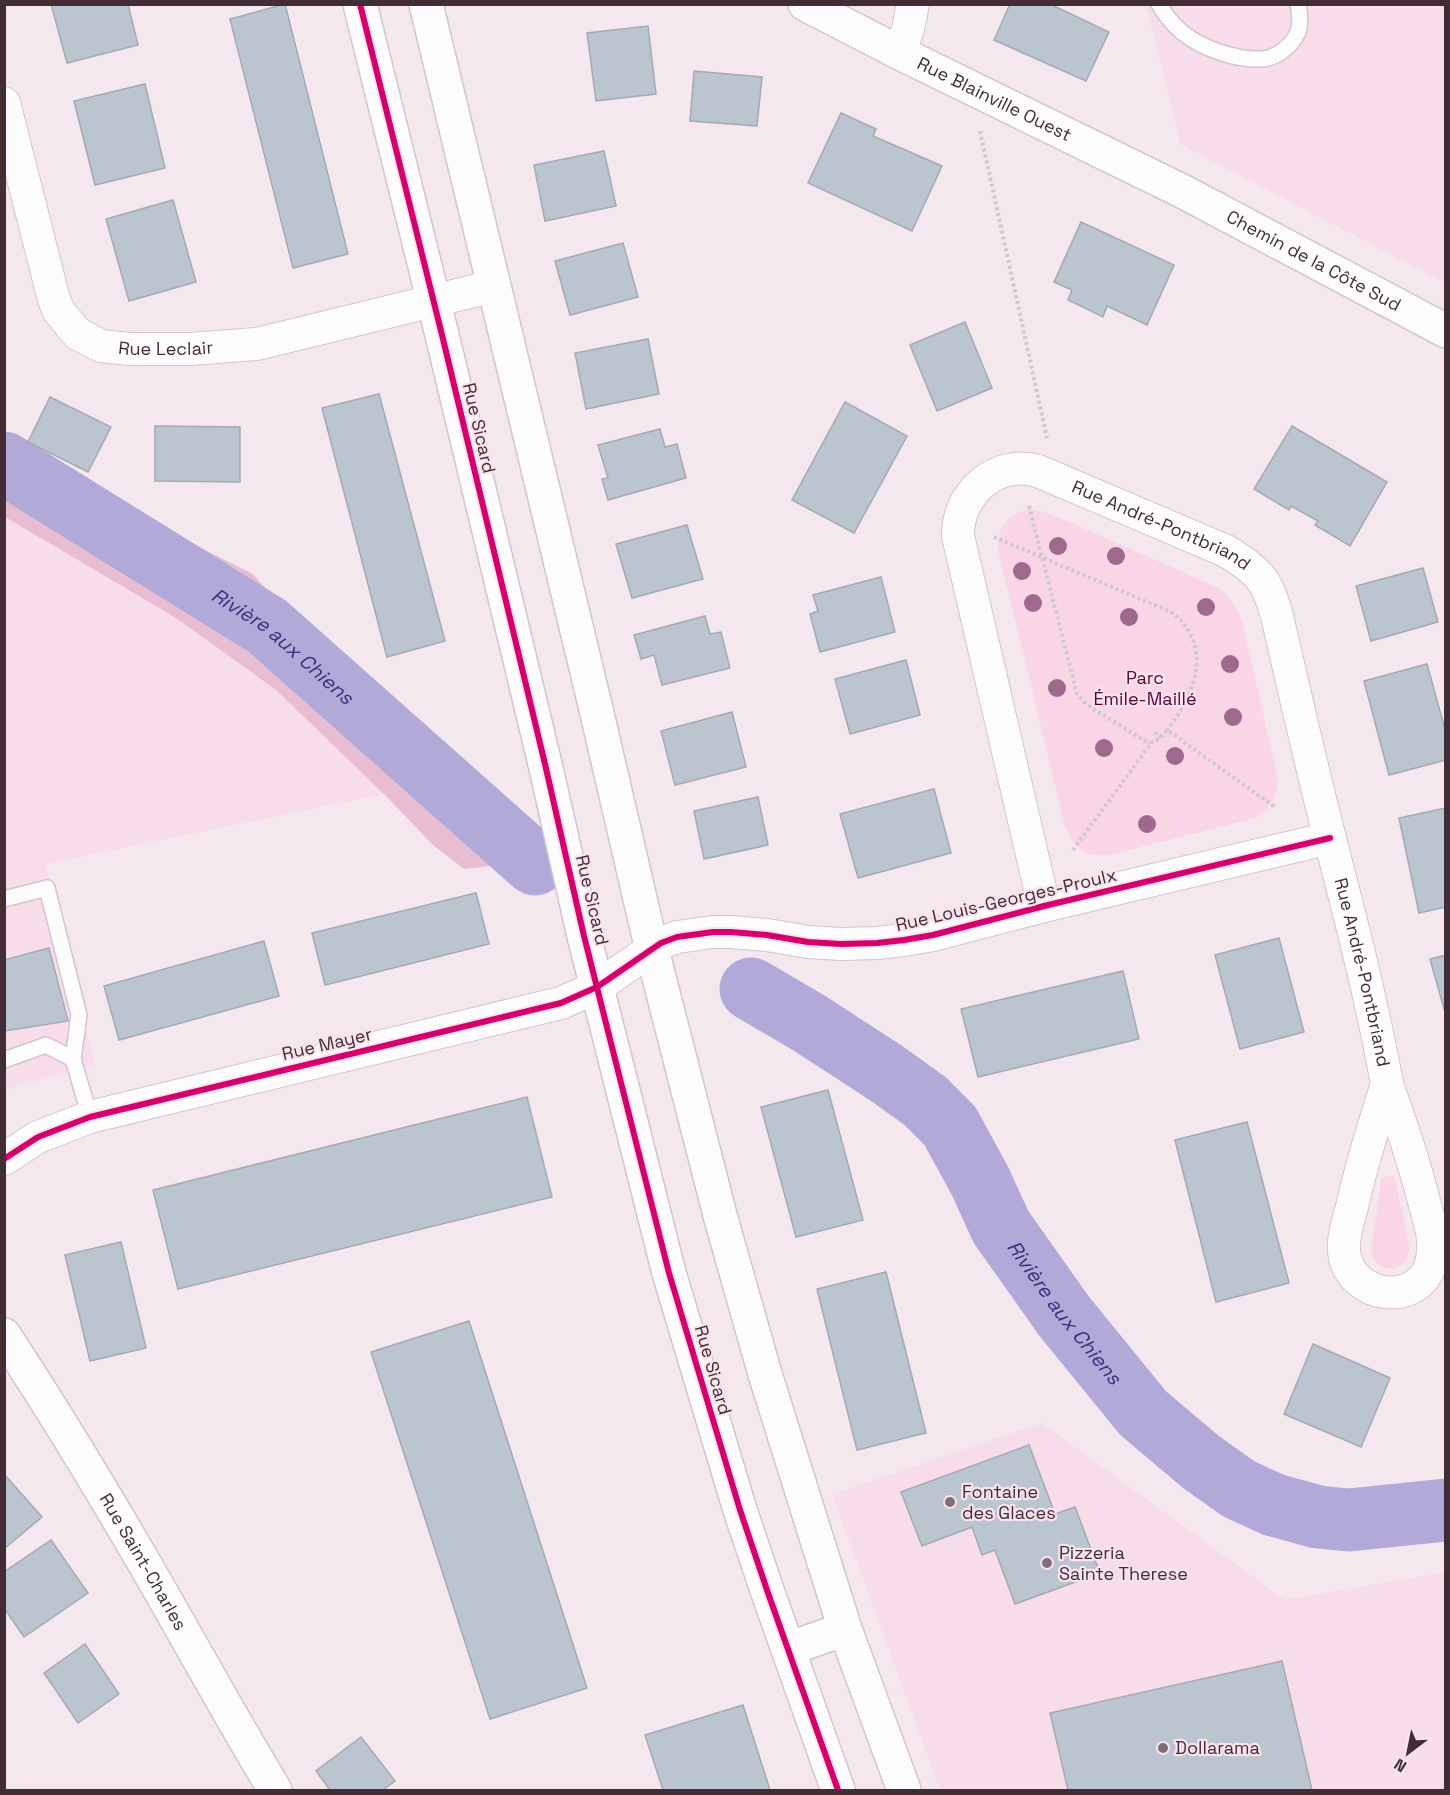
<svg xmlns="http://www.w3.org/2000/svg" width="1450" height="1795" font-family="'Space Grotesk',sans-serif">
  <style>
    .built { fill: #f7ddea }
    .green { fill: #f9d5e6 }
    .forest { fill: #e8bdd2 }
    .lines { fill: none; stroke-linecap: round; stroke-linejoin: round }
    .river { stroke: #b1a9d8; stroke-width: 63 }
    .building { fill: #bbc5cf; stroke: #a5aab2; stroke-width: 1.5 }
    .lane-casing { stroke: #d4c5cc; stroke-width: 18 }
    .street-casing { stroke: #d4c5cc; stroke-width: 34 }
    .secondary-casing { stroke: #d4c5cc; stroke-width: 36 }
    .path { stroke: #d0c9cc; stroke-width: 4; stroke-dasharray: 3 3; stroke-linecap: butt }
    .lane { stroke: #fdfcfc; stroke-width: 15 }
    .street { stroke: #fdfcfc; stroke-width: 32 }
    .secondary { stroke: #fdfcfc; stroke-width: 33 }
    .cycleway-casing { stroke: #f9e3ed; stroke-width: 10 }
    .cycleway { stroke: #d6006c; stroke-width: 6 }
    .tree { fill: #9e6a8b }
    .poi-dot { fill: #806e77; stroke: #f9e3ed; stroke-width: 2 }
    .labels { text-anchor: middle; stroke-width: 4.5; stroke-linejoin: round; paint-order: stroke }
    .street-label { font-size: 18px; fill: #422d37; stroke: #f9e3ed }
    .park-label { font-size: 18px; fill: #58033a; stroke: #f9e3ed }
    .poi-label { font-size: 18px; fill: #422d37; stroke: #f9e3ed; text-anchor: start }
    .water-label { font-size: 20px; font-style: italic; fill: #3e2f7b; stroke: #f9e3ed }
  </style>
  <rect width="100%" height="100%" fill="#f4e8ee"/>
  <g class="built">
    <polygon points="1146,5 1445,5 1445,283 1180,144"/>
    <polygon points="5,517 176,618 276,690 384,794 46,864 95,1066 13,1087 5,1092"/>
    <polygon points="1042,1423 1285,1600 1445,1572 1445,1790 940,1790 832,1494"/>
  </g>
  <g class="green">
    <path d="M1028 509 1044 512 1065 520 1219 588C1231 597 1236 607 1242 621L1278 779C1277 798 1270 808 1255 818L1114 854C1087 858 1075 851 1065 826L998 550C997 527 1006 516 1028 509Z"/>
    <path d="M1394 1176 1410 1247C1408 1275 1372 1276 1371 1248L1382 1177Z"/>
  </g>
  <polygon class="forest" points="5,434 107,501 253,574 308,636 483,804 501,833 492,866 464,869 433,845 384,794 276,690 176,618 5,517"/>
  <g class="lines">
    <g class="river">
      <path id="s1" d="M4 463 267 626 535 864"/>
      <path id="s2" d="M751 989 809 1023 886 1073 925 1101 950 1126 980 1181 1001 1227 1064 1316 1143 1413 1201 1462 1239 1489 1274 1505 1318 1517 1349 1520 1446 1510"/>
    </g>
  </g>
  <g class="building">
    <polygon points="51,4 128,4 138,45 67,63"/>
    <polygon points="285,4 348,254 293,268 230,19"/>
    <polygon points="1010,4 1050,4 1109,32 1086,81 994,40"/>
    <polygon points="648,26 656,94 596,101 587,33"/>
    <polygon points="694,71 762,77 757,126 690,121"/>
    <polygon points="145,84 165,168 95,185 74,101"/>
    <polygon points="841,113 876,129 873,136 942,166 912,231 808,183"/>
    <polygon points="604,151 616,206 545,221 534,165"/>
    <polygon points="173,200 196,282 129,301 106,219"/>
    <polygon points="1081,222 1174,265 1147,325 1107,306 1103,317 1068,300 1072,290 1054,282"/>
    <polygon points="623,243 638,297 570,315 555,261"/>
    <polygon points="965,322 992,388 937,411 910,345"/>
    <polygon points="648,339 659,394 586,409 575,353"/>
    <polygon points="379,394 445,641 387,657 322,408"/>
    <polygon points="50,397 111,427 88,472 28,442"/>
    <polygon points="845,402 907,436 854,533 792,500"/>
    <polygon points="155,426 240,427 240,482 155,481"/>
    <polygon points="1292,426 1387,482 1350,546 1315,525 1318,521 1291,506 1289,510 1254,489"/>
    <polygon points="660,429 665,447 677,444 686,478 608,500 602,479 608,478 598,445"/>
    <polygon points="687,525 703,579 632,598 616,544"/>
    <polygon points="1423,568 1438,622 1371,641 1356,586"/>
    <polygon points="881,577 895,632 820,652 810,614 818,611 813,595"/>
    <polygon points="705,616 710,634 721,632 730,668 662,685 654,655 641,659 634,635"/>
    <polygon points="906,660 920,715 850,734 835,679"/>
    <polygon points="1427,664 1446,733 1446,760 1389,775 1364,681"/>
    <polygon points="732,712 746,767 675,785 661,731"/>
    <polygon points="934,789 951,853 858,878 840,814"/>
    <polygon points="758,797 768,845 704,859 694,811"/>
    <polygon points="1446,808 1446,907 1419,913 1399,818"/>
    <polygon points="476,893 489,944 325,985 312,933"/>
    <polygon points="1279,938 1304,1032 1240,1049 1215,955"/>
    <polygon points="264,941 279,996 119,1040 104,986"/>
    <polygon points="49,948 68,1021 4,1031 4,960"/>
    <polygon points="1446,955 1446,1016 1430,959"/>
    <polygon points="1123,971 1139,1039 978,1077 961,1009"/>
    <polygon points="828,1090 863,1220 796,1237 761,1107"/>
    <polygon points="527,1097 552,1197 178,1289 153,1190"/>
    <polygon points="1247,1122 1289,1283 1216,1302 1175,1140"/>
    <polygon points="121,1242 146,1348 90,1361 65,1255"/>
    <polygon points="886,1272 926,1433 857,1450 817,1289"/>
    <polygon points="469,1321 587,1688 490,1719 371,1352"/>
    <polygon points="1313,1344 1390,1378 1361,1447 1284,1414"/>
    <polygon points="1029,1445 1055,1514 1075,1507 1100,1573 1015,1604 995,1550 982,1555 972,1527 922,1546 901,1492"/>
    <polygon points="4,1474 42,1517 4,1549"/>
    <polygon points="51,1540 88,1593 24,1637 4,1608 4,1572"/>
    <polygon points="85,1644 119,1694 78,1723 44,1673"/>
    <polygon points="1282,1661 1312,1790 1068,1790 1050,1713"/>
    <polygon points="743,1705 770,1790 663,1790 645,1735"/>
    <polygon points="361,1737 395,1781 383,1790 330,1790 316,1771"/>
  </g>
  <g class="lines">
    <g class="lane-casing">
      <g id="lane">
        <path d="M1159 4C1165 15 1173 25 1183 33 1203 49 1236 60 1262 59 1276 58 1292 46 1298 32 1301 23 1300 14 1298 4"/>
        <polyline points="4,899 47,888 79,1015 73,1059"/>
        <polyline points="4,1060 46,1045 73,1059 90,1117"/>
      </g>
    </g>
    <g class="street-casing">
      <g id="street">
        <polyline points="900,53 908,29 913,4"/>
        <path id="s3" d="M4 103 53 296 58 310 70 325 78 334 101 346 129 349H191L257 344 494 286"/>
        <path id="s4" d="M1044 906 958 536C957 494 996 459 1038 471L1226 551C1258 571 1267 578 1277 616 1294 690 1311 765 1330 839 1351 920 1372 1001 1387 1084"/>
        <path d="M1387 1084C1401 1124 1415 1164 1425 1205 1430 1223 1436 1241 1432 1259 1422 1310 1348 1299 1344 1251 1343 1236 1348 1221 1352 1207 1361 1165 1374 1125 1387 1084Z"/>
        <polyline points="4,1159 38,1137 90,1117 561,1003 597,987 661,943 677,937 713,932 731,932 767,935 808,942 841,944 877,943 904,940 933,935 1044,906 1330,838"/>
      </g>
    </g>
    <g class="secondary-casing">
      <g id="secondary">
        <polyline points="360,4 443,339 545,764 584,936 669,1273 740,1510 768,1593 838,1790"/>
        <polyline points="426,4 595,705 652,950 721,1219 765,1374 845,1629 904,1790"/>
        <path id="s5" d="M805 4 900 53 1182 191 1446 331"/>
        <path id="s6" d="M4 1335C50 1405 94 1477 136 1549 183 1629 227 1711 275 1790"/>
        <polyline points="788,1649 845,1629"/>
      </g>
    </g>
    <g class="path">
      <polyline points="980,131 1047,438"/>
      <polyline points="1029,506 1077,694 1087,705 1150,744"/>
      <path d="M994 537 1173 613C1214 647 1195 695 1167 730"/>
      <polyline points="1155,732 1159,739"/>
      <polyline points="1073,850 1152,742 1159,739 1167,730 1275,807"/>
    </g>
    <use href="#lane" class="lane"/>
    <use href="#street" class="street"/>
    <use href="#secondary" class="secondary"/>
    <g class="cycleway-casing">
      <g id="cycleway">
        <polyline points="360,4 443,339 545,764 584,936 669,1273 740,1510 768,1593 838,1790"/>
        <polyline points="4,1159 38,1137 90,1117 561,1003 597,987 661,943 677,937 713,932 731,932 767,935 808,942 841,944 877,943 904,940 933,935 1044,906 1330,838"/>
      </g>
    </g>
    <use href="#cycleway" class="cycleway"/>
  </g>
  <g class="tree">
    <circle cx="1058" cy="546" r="9"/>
    <circle cx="1116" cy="556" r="9"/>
    <circle cx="1022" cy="571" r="9"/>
    <circle cx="1033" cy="603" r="9"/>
    <circle cx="1206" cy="607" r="9"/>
    <circle cx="1129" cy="617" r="9"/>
    <circle cx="1230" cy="664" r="9"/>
    <circle cx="1057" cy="688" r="9"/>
    <circle cx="1233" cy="717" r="9"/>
    <circle cx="1104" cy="748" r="9"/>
    <circle cx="1175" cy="756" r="9"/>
    <circle cx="1147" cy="824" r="9"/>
  </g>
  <g class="poi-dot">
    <circle cx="950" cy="1502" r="6"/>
    <circle cx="1047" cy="1563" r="6"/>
    <circle cx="1163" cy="1748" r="6"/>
  </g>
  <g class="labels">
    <g class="street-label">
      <text dy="6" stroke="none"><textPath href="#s5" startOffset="212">Rue Blainville Ouest</textPath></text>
      <text dy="6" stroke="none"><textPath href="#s5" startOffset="570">Chemin de la Côte Sud</textPath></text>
      <text dy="6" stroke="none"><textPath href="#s3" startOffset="336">Rue Leclair</textPath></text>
      <text transform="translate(479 428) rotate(77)" y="6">Rue Sicard</text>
      <text dy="6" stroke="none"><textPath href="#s4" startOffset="634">Rue André-Pontbriand</textPath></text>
      <text transform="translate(592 900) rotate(77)" y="6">Rue Sicard</text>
      <text transform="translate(1006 900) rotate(-13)" y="6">Rue Louis-Georges-Proulx</text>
      <text dy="6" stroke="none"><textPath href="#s4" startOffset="1156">Rue André-Pontbriand</textPath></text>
      <text transform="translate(327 1044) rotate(-13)" y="6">Rue Mayer</text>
      <text transform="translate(713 1370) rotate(74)" y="6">Rue Sicard</text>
      <text dy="6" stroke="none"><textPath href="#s6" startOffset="266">Rue Saint-Charles</textPath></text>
    </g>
    <g class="park-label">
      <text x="1145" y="684">Parc<tspan x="1145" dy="21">Émile-Maillé</tspan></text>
    </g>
    <g class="poi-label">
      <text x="962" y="1498">Fontaine<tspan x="962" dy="21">des Glaces</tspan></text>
      <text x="1059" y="1559">Pizzeria<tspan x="1059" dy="21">Sainte Therese</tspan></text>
      <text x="1175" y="1754">Dollarama</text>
    </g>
    <g class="water-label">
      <text dy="7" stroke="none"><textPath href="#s1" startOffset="334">Rivière aux Chiens</textPath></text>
      <text dy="7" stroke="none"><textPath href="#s2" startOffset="462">Rivière aux Chiens</textPath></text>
    </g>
  </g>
  <rect width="1450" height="1795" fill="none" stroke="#422d37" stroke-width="12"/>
  <g transform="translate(1408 1753) rotate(212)" stroke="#f9e3ed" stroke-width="4.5" paint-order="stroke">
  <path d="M0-4.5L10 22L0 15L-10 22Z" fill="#422d37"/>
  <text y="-9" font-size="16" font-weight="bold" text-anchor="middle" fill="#422d37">N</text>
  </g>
</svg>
